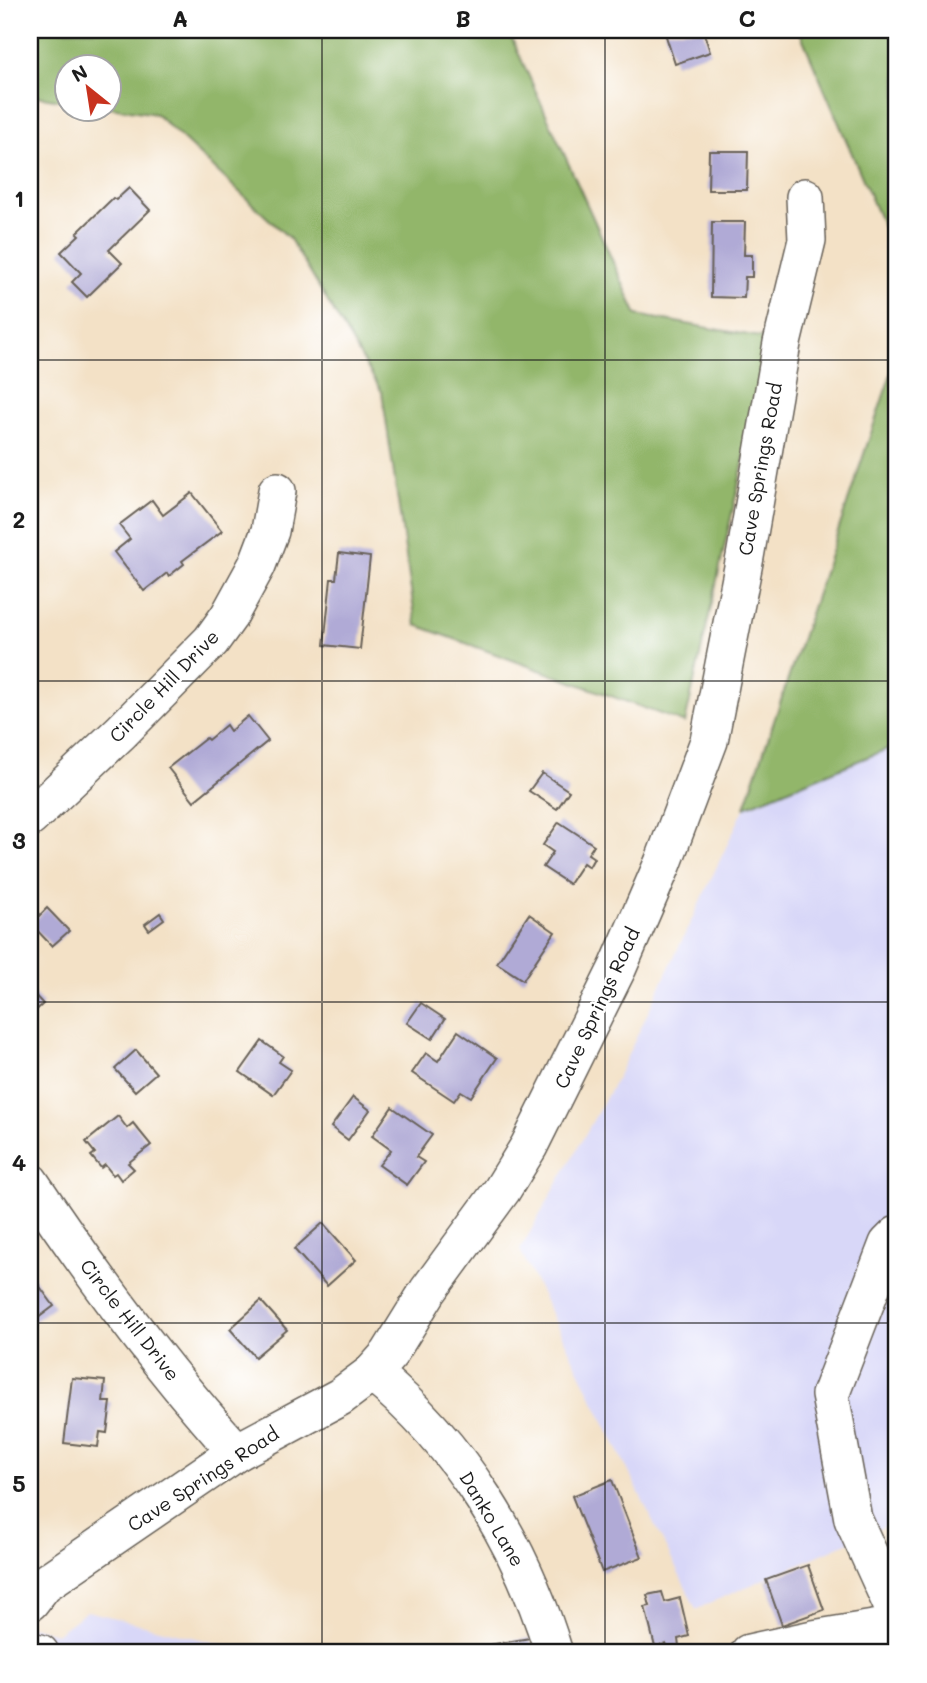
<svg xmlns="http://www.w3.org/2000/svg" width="927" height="1683" font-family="Mali,sans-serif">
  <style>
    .built { fill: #d8d7f8 }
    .forest { fill: #92b66b; stroke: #576944; stroke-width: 2 }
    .building { fill: #b0aad6 }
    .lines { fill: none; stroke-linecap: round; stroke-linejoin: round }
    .minor-casing { stroke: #676158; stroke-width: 40 }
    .minor { stroke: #fff; stroke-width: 37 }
    .grid { fill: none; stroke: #1c1c1c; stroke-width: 2; stroke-opacity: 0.55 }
    .labels { text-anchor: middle; stroke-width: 5; stroke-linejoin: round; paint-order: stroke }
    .street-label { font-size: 19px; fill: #1c1c1c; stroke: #fff }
    .neatline { fill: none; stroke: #1c1c1c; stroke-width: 2.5 }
    .grid-label { font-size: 23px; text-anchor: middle; font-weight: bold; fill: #1c1c1c }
  </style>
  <rect width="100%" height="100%" fill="#fff"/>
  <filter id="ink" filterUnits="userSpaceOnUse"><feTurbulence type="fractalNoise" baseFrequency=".0143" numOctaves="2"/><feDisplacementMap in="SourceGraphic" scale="14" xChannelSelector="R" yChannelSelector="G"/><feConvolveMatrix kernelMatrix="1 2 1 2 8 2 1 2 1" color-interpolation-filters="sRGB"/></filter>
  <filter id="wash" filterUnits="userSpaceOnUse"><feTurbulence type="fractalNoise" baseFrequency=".00686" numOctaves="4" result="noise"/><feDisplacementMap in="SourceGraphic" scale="28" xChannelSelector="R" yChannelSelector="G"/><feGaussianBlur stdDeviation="1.57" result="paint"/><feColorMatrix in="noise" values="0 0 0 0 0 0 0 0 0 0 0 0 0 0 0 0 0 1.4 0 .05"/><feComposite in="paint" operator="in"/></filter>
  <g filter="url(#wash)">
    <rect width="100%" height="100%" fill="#f3e1c6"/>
    <g class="built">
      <polygon points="897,745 897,1521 696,1609 520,1250 617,1078 745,807"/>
      <polygon points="87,1611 256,1653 30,1653 30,1626 57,1633"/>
    </g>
    <g class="forest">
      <polygon points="30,30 508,30 637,315 771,339 685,723 416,625 382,392 290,239 156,114 109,107 108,66 66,66 66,101 30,95"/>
      <polygon points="799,30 897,30 897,259"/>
      <polygon points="897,356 897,745 745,807"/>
    </g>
    <g id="blocks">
      <g class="building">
        <polygon points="664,30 703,30 710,52 675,64"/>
        <polygon points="709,151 748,151 747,190 708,190"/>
        <polygon points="129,188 150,210 109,250 122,263 87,297 72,282 81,273 61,252 79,235 77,233 113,198 116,200"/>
        <polygon points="712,222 745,222 744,255 752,255 752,277 745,277 744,298 711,297"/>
        <polygon points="192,493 222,531 182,561 184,564 169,576 167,573 144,591 114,552 130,539 119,525 152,500 163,515"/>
        <polygon points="339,553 370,557 360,649 324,645 331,579 336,579"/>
        <polygon points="248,716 268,741 194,801 168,768 206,738 208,740 226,725 230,731"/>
        <polygon points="542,773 569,791 557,809 529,791"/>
        <polygon points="559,822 594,845 588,854 594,858 589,867 583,863 569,884 543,867 553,852 543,845"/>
        <polygon points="47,908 69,931 52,946 31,924"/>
        <polygon points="160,913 164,919 149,930 145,924"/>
        <polygon points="529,914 555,932 523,980 497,963"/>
        <polygon points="30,990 43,1004 30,1016"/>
        <polygon points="421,1003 445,1019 432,1039 407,1023"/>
        <polygon points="458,1031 497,1058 471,1097 461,1091 454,1101 412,1073 426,1053 438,1061"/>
        <polygon points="262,1041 283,1056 279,1062 291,1070 273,1095 240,1072"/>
        <polygon points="136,1050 156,1073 135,1091 115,1069"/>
        <polygon points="353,1097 370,1110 348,1140 331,1127"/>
        <polygon points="392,1107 432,1135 416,1157 424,1162 407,1185 379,1165 391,1150 372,1136"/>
        <polygon points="118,1116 127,1128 133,1123 151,1145 128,1163 134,1169 121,1180 116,1173 113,1175 105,1165 101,1168 91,1156 95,1153 86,1142"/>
        <polygon points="323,1223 356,1260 327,1286 294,1249"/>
        <polygon points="30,1273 54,1306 30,1324"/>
        <polygon points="261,1301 287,1330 255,1357 230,1329"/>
        <polygon points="72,1378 105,1381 103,1402 111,1402 107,1433 100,1432 98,1447 64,1443"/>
        <polygon points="612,1480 642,1557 602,1572 572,1496"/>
        <polygon points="808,1565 824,1610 782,1625 766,1580"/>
        <polygon points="662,1592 665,1602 680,1598 689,1636 678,1639 679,1647 668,1650 666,1644 655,1647 645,1607 650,1606 647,1595"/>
        <polygon points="530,1638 533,1653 491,1653 489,1645"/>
      </g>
    </g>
  </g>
  <g filter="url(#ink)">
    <use href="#blocks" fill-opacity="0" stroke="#676158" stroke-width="2"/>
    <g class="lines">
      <g class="minor-casing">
        <g id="minor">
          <polyline points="30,818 121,732 211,641 229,616 257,565 270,531 277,491"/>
          <path d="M30 1182C93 1276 161 1369 237 1452"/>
          <polyline points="897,1235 888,1244 830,1395 853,1519 897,1616"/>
          <path d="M372 1373C461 1445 521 1544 554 1653"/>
          <polyline points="30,1602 44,1584 237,1452 340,1397 372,1373 389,1354 428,1291 502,1190 529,1146 618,967 663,863 709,741 745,557 782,343 807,240 805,197"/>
          <polyline points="30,1651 40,1653"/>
          <polyline points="749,1653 813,1639 886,1627 897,1628"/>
        </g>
      </g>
      <use href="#minor" class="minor"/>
    </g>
  </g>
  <path class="grid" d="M322 30V1653M605 30V1653M30 360H897M30 681H897M30 1002H897M30 1323H897"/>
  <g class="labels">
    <g class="street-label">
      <text transform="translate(760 469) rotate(-80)" y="7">Cave Springs Road</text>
      <text transform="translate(164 686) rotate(-46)" y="7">Circle Hill Drive</text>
      <text transform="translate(597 1008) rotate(-65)" y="7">Cave Springs Road</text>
      <text transform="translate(130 1320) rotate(52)" y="7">Circle Hill Drive</text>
      <text transform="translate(203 1479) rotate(-33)" y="7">Cave Springs Road</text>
      <text transform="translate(492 1519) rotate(59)" y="7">Danko Lane</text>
    </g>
  </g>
  <rect width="927" height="1683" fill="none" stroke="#fff" stroke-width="77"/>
  <g transform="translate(88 88) rotate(330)"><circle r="33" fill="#ffffff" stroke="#a4a4a4" stroke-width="2"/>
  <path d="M0-5L12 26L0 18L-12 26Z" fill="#c8321e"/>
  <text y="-10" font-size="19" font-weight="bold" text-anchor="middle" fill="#1c1c1c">N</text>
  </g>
  <rect x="38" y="38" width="850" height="1606" class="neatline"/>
  <g class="grid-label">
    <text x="180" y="27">A</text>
    <text x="463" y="27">B</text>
    <text x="747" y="27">C</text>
    <text x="19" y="207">1</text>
    <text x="19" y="528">2</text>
    <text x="19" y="849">3</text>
    <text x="19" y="1171">4</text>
    <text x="19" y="1492">5</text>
  </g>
</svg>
